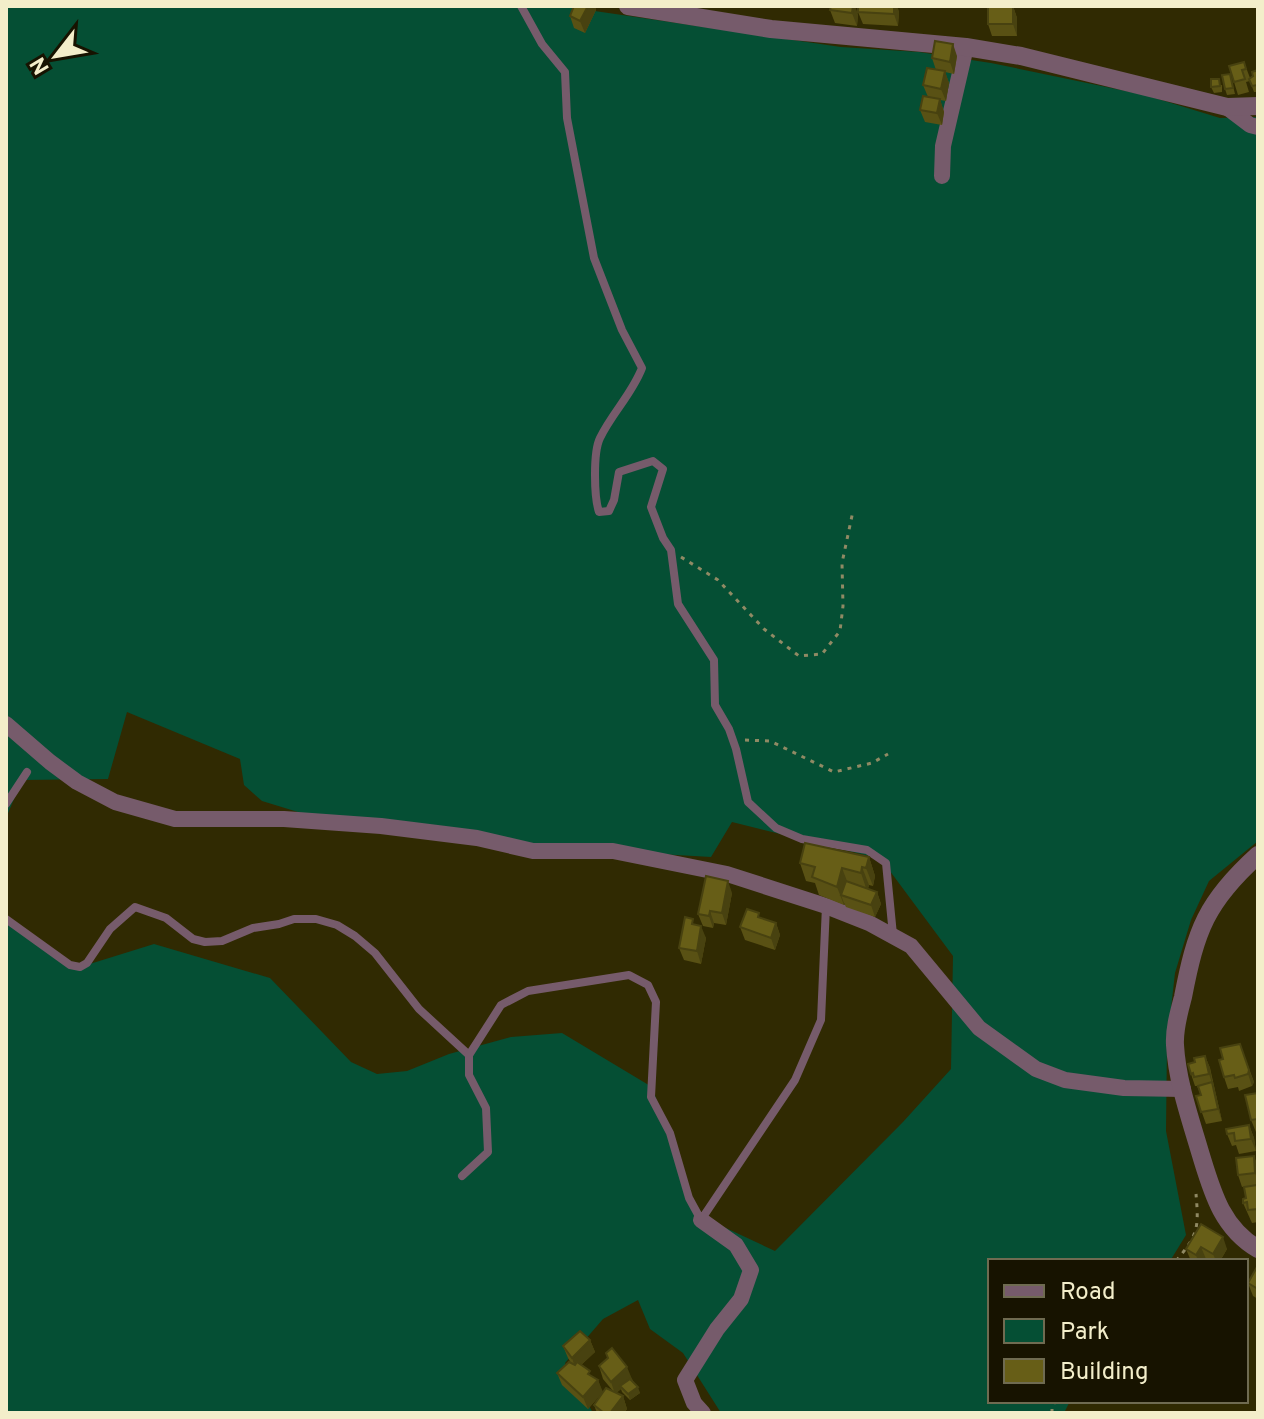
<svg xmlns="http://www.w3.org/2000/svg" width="1264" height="1419" font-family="Overpass,sans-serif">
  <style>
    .green { fill: #054f34 }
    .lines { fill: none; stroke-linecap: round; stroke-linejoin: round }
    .path { stroke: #908a64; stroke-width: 3; stroke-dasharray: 4 6; stroke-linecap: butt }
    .service { stroke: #765b6b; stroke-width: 8 }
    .minor { stroke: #765b6b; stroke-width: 16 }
    .tertiary { stroke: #765b6b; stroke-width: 18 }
    .wall { fill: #595114 }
    .shaded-wall { fill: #484210 }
    .building { fill: #675e17; stroke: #484210; stroke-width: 2 }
  </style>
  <rect width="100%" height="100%" fill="#302a02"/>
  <polygon class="green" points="6,6 576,6 581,9 841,47 919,52 991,63 1145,95 1220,118 1258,117 1258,841 1209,881 1191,920 1175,973 1167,1044 1166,1131 1186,1235 1170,1261 990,1261 990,1401 1070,1401 1064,1413 721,1413 683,1353 650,1329 638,1300 603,1319 565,1363 593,1413 6,1413 6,923 80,967 154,944 270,978 351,1062 377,1074 407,1071 449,1054 511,1037 562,1033 652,1087 698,1215 775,1251 903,1122 951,1069 953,956 881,859 732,822 711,857 589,850 324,820 262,801 244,785 240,759 127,712 108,779 22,780 6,818"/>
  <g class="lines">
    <g class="path">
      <polyline points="681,557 718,580 764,629 799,656 822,654 840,631 843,606 842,563 853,511"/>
      <polyline points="745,740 770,741 834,772 872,763 888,754"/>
      <path d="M1176 1261C1198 1235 1199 1228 1196 1194"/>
      <polyline points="1052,1413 1052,1406 1056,1401"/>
    </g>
    <g class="service">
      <path d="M521 6 542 44 565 72 567 118 594 258 622 330 642 368C632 394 612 413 600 438 593 452 594 497 599 512L609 511 614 500 619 472 653 461 663 469 651 507 663 538 671 550 678 604 714 660 715 705 729 729 736 749 748 802 776 828 802 839 867 850 886 863 893 935"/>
      <polyline points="6,804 27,772"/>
      <polyline points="6,919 70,965 80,967 87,963 110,929 135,907 166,918 193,939 205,942 222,941 253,928 279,924 294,919 316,919 337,925 355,936 375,953 419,1009 469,1055"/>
      <polyline points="462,1176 488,1152 486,1108 469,1075 469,1055 501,1005 528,991 629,975 648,985 656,1002 651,1097 670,1133 689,1198 701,1220 795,1080 821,1020 826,906"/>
    </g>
    <g class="minor">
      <polyline points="1225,106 1250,125 1258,127"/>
      <polyline points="942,176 943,146 966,47"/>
      <polyline points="6,724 50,762 77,782 115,802 175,819 284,819 381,826 477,838 533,851 613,851 727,874 826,906 869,923 911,946 979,1028 1036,1069 1065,1080 1124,1088 1183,1089"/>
      <polyline points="701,1220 736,1245 751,1270 741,1299 717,1329 685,1380 694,1403 703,1413"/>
    </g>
    <g class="tertiary">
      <polyline points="628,6 771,29 966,47 1021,56 1227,107 1258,106"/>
      <path d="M1258 855C1206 902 1196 930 1183 997 1179 1012 1174 1029 1175 1045 1177 1081 1190 1118 1200 1152 1212 1191 1221 1227 1258 1249"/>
    </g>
  </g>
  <g class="wall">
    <polygon points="574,6 595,6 596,10 585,33 574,28 570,16"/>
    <polygon points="1013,6 1017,18 1017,36 992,36 988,24"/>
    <polygon points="830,10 858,14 857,26 835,23"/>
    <polygon points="899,11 898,26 863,24 858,12"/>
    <polygon points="957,56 954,74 945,72 949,83 946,101 940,100 944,112 942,125 925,122 920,110 928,97 923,85 936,70 932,58"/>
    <polygon points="1244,62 1250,78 1258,70 1258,92 1254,92 1250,81 1246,82 1249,92 1238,95 1234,82"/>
    <polygon points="1230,74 1235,94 1227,95 1225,89"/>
    <polygon points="1222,85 1222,92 1214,93 1211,87"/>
    <polygon points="869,857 875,876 873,886 869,885 868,889 877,892 881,904 875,917 846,907 844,903 844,905 819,895 815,883 806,881 800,863"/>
    <polygon points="732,893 726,925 714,923 713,928 703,926 698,914"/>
    <polygon points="761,918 776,923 780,935 775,950 745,940 740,927"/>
    <polygon points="695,925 706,938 701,964 684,960 679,948"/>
    <polygon points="1240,1044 1254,1082 1252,1086 1239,1091 1238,1087 1228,1089 1224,1077 1223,1059"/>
    <polygon points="1205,1056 1210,1068 1222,1121 1206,1124 1196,1096 1201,1095 1197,1086 1195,1086 1191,1074 1195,1062"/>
    <polygon points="1258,1093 1258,1132 1256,1132 1251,1120"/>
    <polygon points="1249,1125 1254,1138 1256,1151 1239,1154 1236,1145 1232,1146 1227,1134"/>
    <polygon points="1254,1156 1258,1168 1258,1185 1242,1187 1238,1175"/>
    <polygon points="1258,1189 1258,1222 1252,1223 1243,1203 1246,1198"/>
    <polygon points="1201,1224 1227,1249 1220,1261 1209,1261 1206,1259 1205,1261 1191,1261 1186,1249"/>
    <polygon points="1258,1268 1258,1299 1253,1296 1248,1283"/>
    <polygon points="590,1340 595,1352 581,1365 592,1377 598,1380 602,1392 613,1391 603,1379 599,1366 608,1358 606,1353 632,1379 640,1393 630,1400 622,1392 621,1389 616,1393 623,1396 627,1409 624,1413 597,1413 594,1405 601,1394 588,1409 562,1385 557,1373 571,1363 568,1358 563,1346"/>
  </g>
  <g class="shaded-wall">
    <polygon points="588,6 595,6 596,10 585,33 580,21"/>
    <polygon points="853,6 855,6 858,14 857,26 852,13"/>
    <polygon points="894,6 897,6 899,11 898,26 894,14"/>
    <polygon points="1013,6 1017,18 1017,36 1013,24"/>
    <polygon points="953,44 957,56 954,74 950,62"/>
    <polygon points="945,71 949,83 946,101 941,89"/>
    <polygon points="940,99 944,112 942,125 937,113"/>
    <polygon points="869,857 875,876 873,886 866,868"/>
    <polygon points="862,867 869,885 867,891 861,873"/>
    <polygon points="842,868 849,886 841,895 844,903 844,905 837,887"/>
    <polygon points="728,881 732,893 726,925 722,913"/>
    <polygon points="877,892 881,904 875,917 871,905"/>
    <polygon points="710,911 714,923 713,928 709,916"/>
    <polygon points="776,923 780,935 775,950 771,938"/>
    <polygon points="701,926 706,938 701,964 697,951"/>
    <polygon points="1205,1056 1210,1068 1213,1086 1209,1074"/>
    <polygon points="1249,1070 1254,1082 1252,1086 1248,1074"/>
    <polygon points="1212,1082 1216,1095 1222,1121 1218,1109"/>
    <polygon points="1249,1125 1254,1138 1256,1151 1251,1139"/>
    <polygon points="1254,1156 1258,1168 1258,1180 1255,1173"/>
    <polygon points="1223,1237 1227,1249 1220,1261 1216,1261 1213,1254"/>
    <polygon points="1201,1247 1206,1259 1205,1261 1198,1261 1196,1255"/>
    <polygon points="590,1340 595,1352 576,1370 572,1358"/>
    <polygon points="627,1367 632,1379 622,1388 620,1386 621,1389 615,1394 611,1382"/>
    <polygon points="598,1380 603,1392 588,1409 583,1397"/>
    <polygon points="638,1387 640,1393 630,1400 628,1394"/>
    <polygon points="623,1396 627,1409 624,1413 610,1413"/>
  </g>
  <g class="building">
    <polygon points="574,6 588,6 580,21 570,16"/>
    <polygon points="831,6 853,6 852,13 830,10"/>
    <polygon points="858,6 894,6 894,14 858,12"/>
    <rect x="988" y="6" width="25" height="18"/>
    <polygon points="935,41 953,44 950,62 932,58"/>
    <polygon points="1244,62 1246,69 1242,70 1245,79 1234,82 1229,66"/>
    <polygon points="927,68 945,71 941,89 923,85"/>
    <polygon points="1258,70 1258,85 1252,86 1249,79 1253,76 1252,72"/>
    <polygon points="1230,74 1233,88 1225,89 1222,75"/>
    <polygon points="1211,79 1219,79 1220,86 1211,87"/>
    <polygon points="923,96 940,99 937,113 920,110"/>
    <polygon points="805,843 869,857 866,868 862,867 861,873 842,868 837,887 812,877 815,867 800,863"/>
    <polygon points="706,876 728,881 722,913 710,911 709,916 698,914"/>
    <polygon points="846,881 877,892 871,905 841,895"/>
    <polygon points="747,909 759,913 758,917 776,923 771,938 740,927"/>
    <polygon points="685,917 693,919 692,924 701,926 697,951 679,948"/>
    <polygon points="1240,1044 1249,1070 1248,1074 1235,1078 1234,1075 1224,1077 1219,1060 1223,1059 1220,1048"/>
    <polygon points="1205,1056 1209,1074 1194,1077 1193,1073 1191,1074 1188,1064 1195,1062 1194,1058"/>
    <polygon points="1212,1082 1218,1109 1201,1112 1196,1096 1201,1095 1198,1086"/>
    <polygon points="1258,1093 1258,1119 1251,1120 1245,1095"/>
    <polygon points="1249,1125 1251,1139 1235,1141 1234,1133 1227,1134 1226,1129"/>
    <polygon points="1254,1156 1255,1173 1238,1175 1236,1158"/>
    <polygon points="1257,1185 1258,1209 1248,1210 1247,1202 1243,1203 1243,1199 1246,1198 1244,1187"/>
    <polygon points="1201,1224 1223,1237 1213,1254 1201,1247 1196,1255 1186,1249"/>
    <polygon points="1257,1267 1258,1268 1258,1289 1248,1283"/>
    <polygon points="580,1331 590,1340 572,1358 563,1346"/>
    <polygon points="612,1348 627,1367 611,1382 599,1366 608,1358 606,1353"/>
    <polygon points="569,1362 575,1365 577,1362 590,1371 588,1374 598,1380 583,1397 557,1373"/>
    <polygon points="630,1379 638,1387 628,1394 620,1386"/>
    <polygon points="606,1388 623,1396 610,1413 604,1413 594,1405"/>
  </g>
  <rect width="1264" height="1419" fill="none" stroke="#f3eeca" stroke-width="16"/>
  <rect x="988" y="1259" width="260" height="144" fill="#171300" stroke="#6f6b51" stroke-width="2"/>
  <rect x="1004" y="1285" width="40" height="12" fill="#765b6b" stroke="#6f6b51" stroke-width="2"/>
  <text x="1060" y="1299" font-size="24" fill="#f3eeca">Road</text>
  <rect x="1004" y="1319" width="40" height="24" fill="#054f34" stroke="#6f6b51" stroke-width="2"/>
  <text x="1060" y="1339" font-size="24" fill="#f3eeca">Park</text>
  <rect x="1004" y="1359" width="40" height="24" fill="#675e17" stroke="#6f6b51" stroke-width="2"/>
  <text x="1060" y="1379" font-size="24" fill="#f3eeca">Building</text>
  <g transform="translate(56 56) rotate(239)" stroke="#171300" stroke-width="6" paint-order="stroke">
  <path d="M0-6L14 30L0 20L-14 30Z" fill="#f3eeca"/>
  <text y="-12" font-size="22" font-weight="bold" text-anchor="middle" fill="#f3eeca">N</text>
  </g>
</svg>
